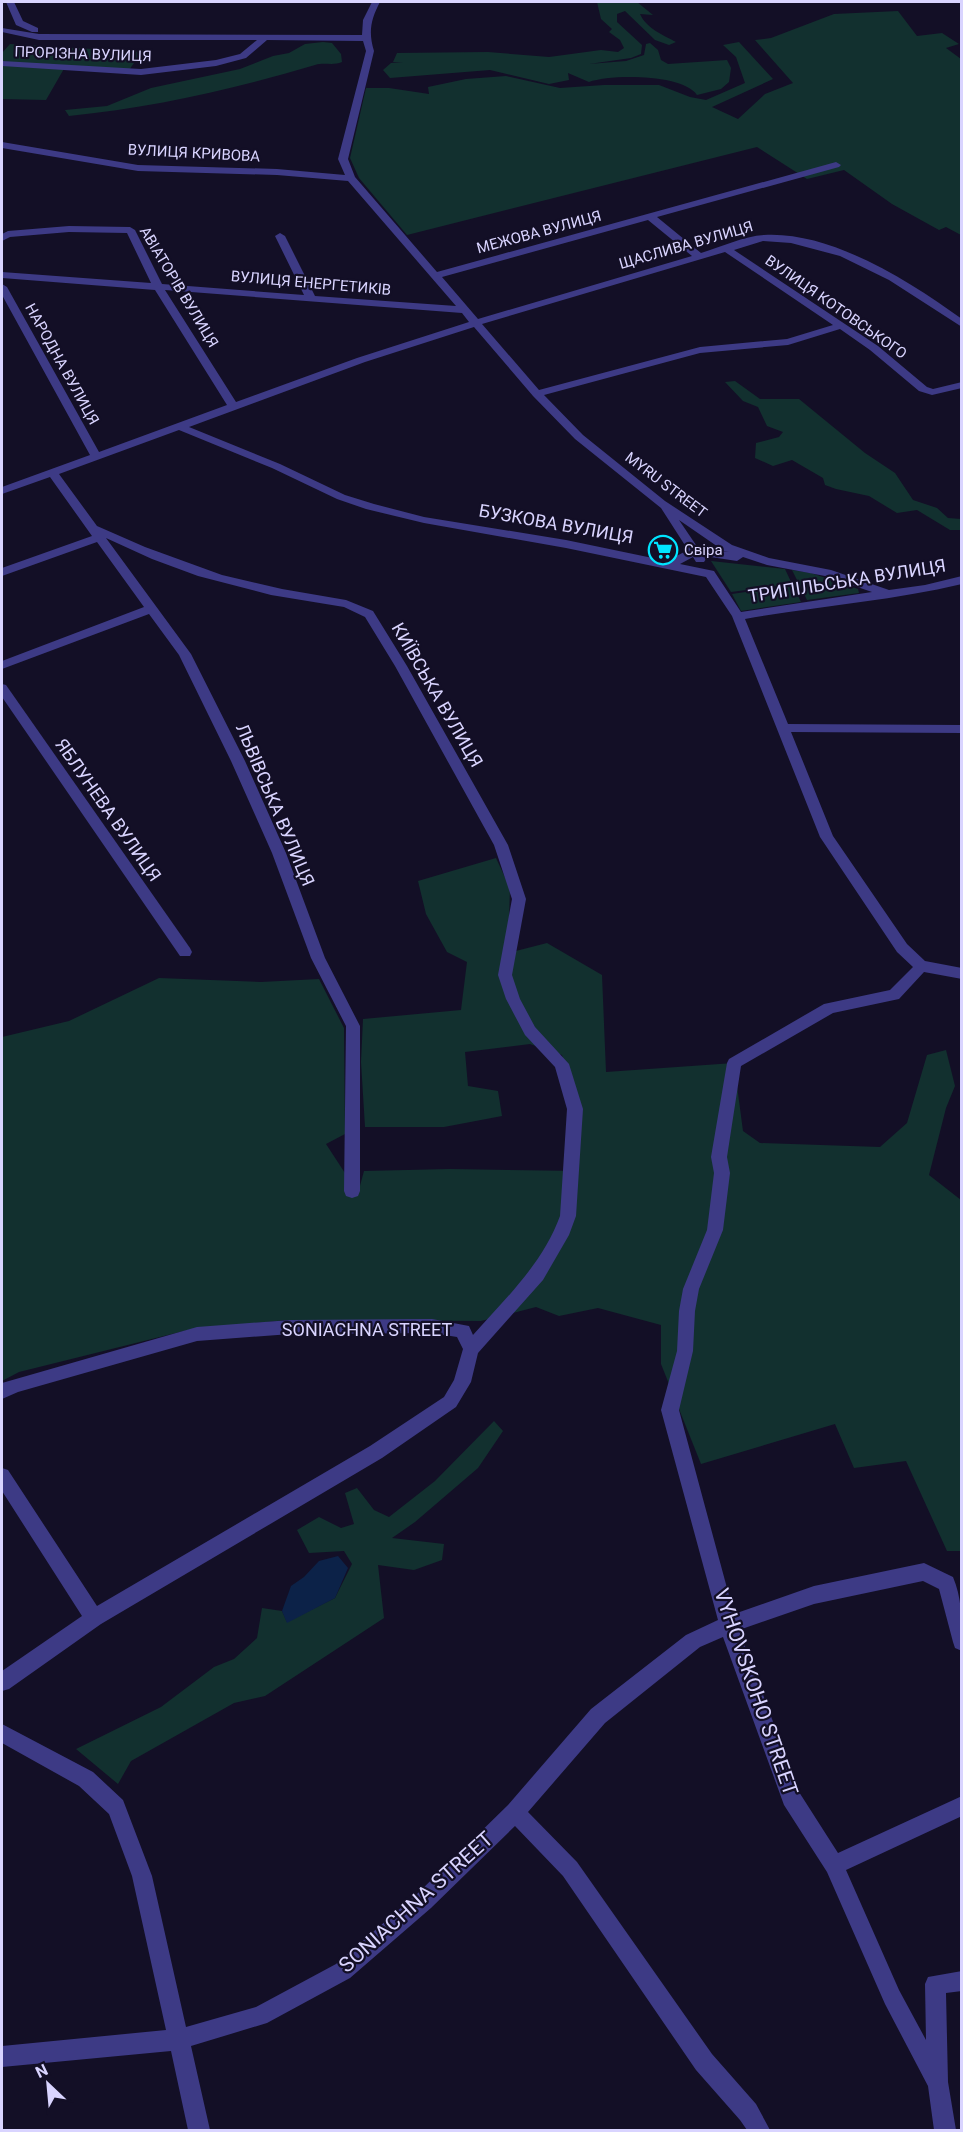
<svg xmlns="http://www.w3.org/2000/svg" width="963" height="2132" font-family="Roboto,sans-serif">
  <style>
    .green { fill: #12302f }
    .water { fill: #0c2248 }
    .building { fill: #241b47 }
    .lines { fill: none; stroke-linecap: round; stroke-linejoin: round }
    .minor { fill: #3d3a85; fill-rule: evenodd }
    .labels { text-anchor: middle; stroke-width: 4.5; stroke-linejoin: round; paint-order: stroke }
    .far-street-label { font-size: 15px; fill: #d9d4ff; stroke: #130f26 }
    .far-poi-label { font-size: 15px; fill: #d9d4ff; stroke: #130f26; text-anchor: start }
    .street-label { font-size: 18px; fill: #d9d4ff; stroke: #130f26 }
    .near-street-label { font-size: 21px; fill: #d9d4ff; stroke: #130f26 }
  </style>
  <rect width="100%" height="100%" fill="#130f26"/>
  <g class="green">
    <path d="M597 2H637L653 15 640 14C646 28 663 35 676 42L669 45 655 40 625 11 617 14V22L642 45 641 54 631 58 589 64 626 61 644 55 646 44 650 43 658 50 661 60 668 64 727 60 731 68 729 82 721 89 697 95C683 74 611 74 589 82L568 73 569 80 549 84 490 70 390 78 383 70 391 63 403 62H393L397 53 488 52 549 57 601 50 618 52 624 48 620 40 609 32 612 29 601 19Z"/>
    <polygon points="898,11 917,36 942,33 959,44 946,48 961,59 961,235 946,227 939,230 892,204 844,170 807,179 757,147 407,235 359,178 350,158 366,88 389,88 429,94 428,87 466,79 506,76 560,88 604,85 659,85 690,97 706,100 745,83 736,57 723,45 739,42 773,79 712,107 738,119 765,94 793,83 755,40 771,38 834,14"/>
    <path d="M323 42 332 43 341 54 342 62C333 66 324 62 315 65 235 89 152 108 69 116L65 110 107 106 151 88 240 69 273 56 289 53 305 44Z"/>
    <polygon points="10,44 142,52 129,70 65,67 46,100 2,99 2,53"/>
    <polygon points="735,381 760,399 799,399 865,453 895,473 913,500 937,508 948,518 961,519 961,530 950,530 917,510 897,513 869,496 836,489 825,485 823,478 792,460 773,466 755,458 756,443 779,437 783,432 767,426 758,407 743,401 725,382"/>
    <polygon points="711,561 785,569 792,584 731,592"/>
    <polygon points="792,570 811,573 858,589 859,593 807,600"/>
    <polygon points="793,585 801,602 741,611 732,594"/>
    <polygon points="496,858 510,888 508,953 547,943 602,975 606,1072 734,1063 743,1131 760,1143 880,1147 907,1123 927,1055 946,1050 955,1086 946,1108 929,1175 961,1200 961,1551 947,1551 906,1461 854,1468 835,1424 701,1464 661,1364 661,1325 598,1308 559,1316 536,1307 481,1321 287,1320 188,1330 19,1372 2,1381 2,1037 69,1021 159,978 261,982 319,979 344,1028 345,1134 326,1144 358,1193 364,1171 450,1169 578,1171 579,1113 562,1055 530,1044 465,1052 468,1086 498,1091 502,1116 444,1127 365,1127 361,1062 363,1019 461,1010 467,962 447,952 426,914 418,881"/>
    <polygon points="494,1421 503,1431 478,1468 415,1522 392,1538 444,1544 442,1560 414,1570 378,1565 384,1618 265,1696 234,1703 131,1761 118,1784 76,1749 161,1707 214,1667 234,1659 257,1638 262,1608 282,1611 287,1622 335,1598 352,1564 344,1551 309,1553 297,1530 319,1517 341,1528 354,1524 345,1493 357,1488 374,1510 389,1517 435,1481"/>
  </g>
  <polygon class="water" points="338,1556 348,1568 335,1598 287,1623 282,1611 291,1586 304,1577 319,1561"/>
  <polygon class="building" points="664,543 676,550 664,557 652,550"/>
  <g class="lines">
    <g class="minor">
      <polygon points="6,2 14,2 23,21 38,28 38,32 32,32 16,25"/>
      <path d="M372 2H380C371 19 368 32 374 51L348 159 355 177 437 272 836 162 841 165 839 167 657 217 701 253C721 247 744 236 764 235 831 231 909 281 962 319V327L889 280 840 256 791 243 763 241 734 250 878 346 927 387 933 389 962 382V388L932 395 919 391 870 350 840 329 788 345 700 353 544 395 583 435 665 501 732 545 769 558 831 570 889 590 925 585 962 576V584C891 601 817 606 745 619L788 724 962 725V733L791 732 833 836 907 944 925 961 962 968V979L924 972 899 999 833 1013 741 1066 727 1157 730 1173 723 1230 699 1289 695 1311 693 1351 679 1410 734 1614 814 1586 924 1563 953 1577C963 1601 962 1626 962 1651L955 1648 953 1642 939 1589 923 1581 814 1604 739 1630 799 1792 838 1853 962 1796V1816L846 1870 899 1990 926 2040 925 1984 928 1977 962 1971V1991L946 1993 948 2082 956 2130H934L928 2086 885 2004 827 1872 784 1805 723 1637 700 1647 605 1723 528 1812 577 1862 712 2054 756 2104 770 2130H747L740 2120 696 2070 563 1876 515 1826 431 1908 350 1978 267 2023 191 2046 210 2130H188L171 2051 2 2067V2046L166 2030 132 1876 109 1814 79 1786 2 1743V1724L93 1772 123 1800 152 1876 186 2027 256 2007 336 1964 417 1894 508 1805 591 1709 686 1635 718 1620 661 1410 677 1351 679 1311 683 1289 707 1230 714 1173 711 1157 727 1063 729 1059 824 1004 890 990 913 967 897 952 820 837 732 616 706 577 566 548 424 523 366 509 337 499 272 468 179 430 59 474 97 526 145 547 222 575 282 589 346 600 373 611 407 666 508 845 526 899 512 975 520 999 535 1027 569 1064 583 1109 576 1216 569 1235 543 1280 478 1353 471 1382 456 1407 382 1458 101 1624 9 1689 2 1691V1671L82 1616 2 1491V1468L8 1470 97 1606 370 1446 444 1397 454 1380 463 1349 457 1337 432 1333 291 1334 197 1341 18 1392 2 1399V1383L197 1327 291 1320 432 1319 469 1326 473 1335C506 1298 543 1263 560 1216L567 1109 555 1067 525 1035 506 999 498 975 512 899 494 845 395 666 365 617 344 607 271 595 198 576 152 559 106 538 191 654 245 761 286 853 325 958 360 1026V1191L358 1196 352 1198 346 1196 344 1191 346 1026 311 958 272 853 231 761 179 655 149 614 2 669V661L144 607 97 542 2 576V568L92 536 50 477 2 494V487L90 455 2 295V284L7 287 99 452 227 405 155 290 2 278V272L151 283 127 233 69 232 10 237 2 241V234L8 231 69 226 130 227 135 230 162 284 304 295 275 236 280 233 285 236 315 296 456 306 348 181 277 175 138 171 2 148V142L138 165 277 169 345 175 338 159 366 51 363 41 267 40 246 58 216 66 141 75 2 66V61L141 69 216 60 240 54 257 40H39L2 32V28L39 34 362 35 363 20ZM648 220 692 256 478 319 442 277ZM725 252 833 325 787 339 700 347 539 390 482 324ZM165 290 462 313 469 322 357 358 236 402ZM474 327 533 396 575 439 661 508 688 550 667 561 566 540 424 517 374 504 345 495 280 464 189 427 365 362ZM679 520 724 551 729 552 698 548ZM704 556 737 561 743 557 767 565 825 576 872 592 741 612 714 571 680 564 693 557 696 562H704L706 559Z"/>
      <polygon points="2,684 6,685 190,948 192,952 190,956 180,956 2,697"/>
    </g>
  </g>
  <defs>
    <g id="supermarket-ring" transform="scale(1.5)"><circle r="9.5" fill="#130f26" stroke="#00e5ff" stroke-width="1.5"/><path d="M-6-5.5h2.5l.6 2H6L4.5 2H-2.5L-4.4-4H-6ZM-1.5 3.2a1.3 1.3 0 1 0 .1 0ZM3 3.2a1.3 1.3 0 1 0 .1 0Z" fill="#00e5ff"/></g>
  </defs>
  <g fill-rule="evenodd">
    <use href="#supermarket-ring" x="663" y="550"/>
  </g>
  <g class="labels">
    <g class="far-street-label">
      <text transform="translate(83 54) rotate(2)" y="5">ПРОРІЗНА ВУЛИЦЯ</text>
      <text transform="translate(194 153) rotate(3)" y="5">ВУЛИЦЯ КРИВОВА</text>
      <text transform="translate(539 232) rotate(-15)" y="5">МЕЖОВА ВУЛИЦЯ</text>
      <text transform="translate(686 245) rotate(-16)" y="5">ЩАСЛИВА ВУЛИЦЯ</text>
      <text transform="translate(311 283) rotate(5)" y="5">ВУЛИЦЯ ЕНЕРГЕТИКІВ</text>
      <text transform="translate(179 287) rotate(59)" y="5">АВІАТОРІВ ВУЛИЦЯ</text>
      <text transform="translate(836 307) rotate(35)" y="5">ВУЛИЦЯ КОТОВСЬКОГО</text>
      <text transform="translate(62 364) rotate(61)" y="5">НАРОДНА ВУЛИЦЯ</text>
      <text transform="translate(666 485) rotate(37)" y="5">MYRU STREET</text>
    </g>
    <g class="far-poi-label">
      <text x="684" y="555">Свіра</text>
    </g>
    <g class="street-label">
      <text transform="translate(556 524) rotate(10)" y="6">БУЗКОВА ВУЛИЦЯ</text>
      <text transform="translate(847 581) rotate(-9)" y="6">ТРИПІЛЬСЬКА ВУЛИЦЯ</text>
      <text transform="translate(437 695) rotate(60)" y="6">КИЇВСЬКА ВУЛИЦЯ</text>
      <text transform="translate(275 805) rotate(67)" y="6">ЛЬВІВСЬКА ВУЛИЦЯ</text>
      <text transform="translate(108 810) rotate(55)" y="6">ЯБЛУНЕВА ВУЛИЦЯ</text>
      <text x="367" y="1336">SONIACHNA STREET</text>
    </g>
    <g class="near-street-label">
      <text transform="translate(756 1692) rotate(71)" y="7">VYHOVSKOHO STREET</text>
      <text transform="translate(416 1902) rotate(-42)" y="7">SONIACHNA STREET</text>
    </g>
  </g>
  <rect width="963" height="2132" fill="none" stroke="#d9d4ff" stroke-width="6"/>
  <g transform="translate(48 2084) rotate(334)" stroke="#130f26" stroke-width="4.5" paint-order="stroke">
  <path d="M0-4.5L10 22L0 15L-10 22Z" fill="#d9d4ff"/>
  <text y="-9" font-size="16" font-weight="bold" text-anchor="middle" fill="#d9d4ff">N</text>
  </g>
</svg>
